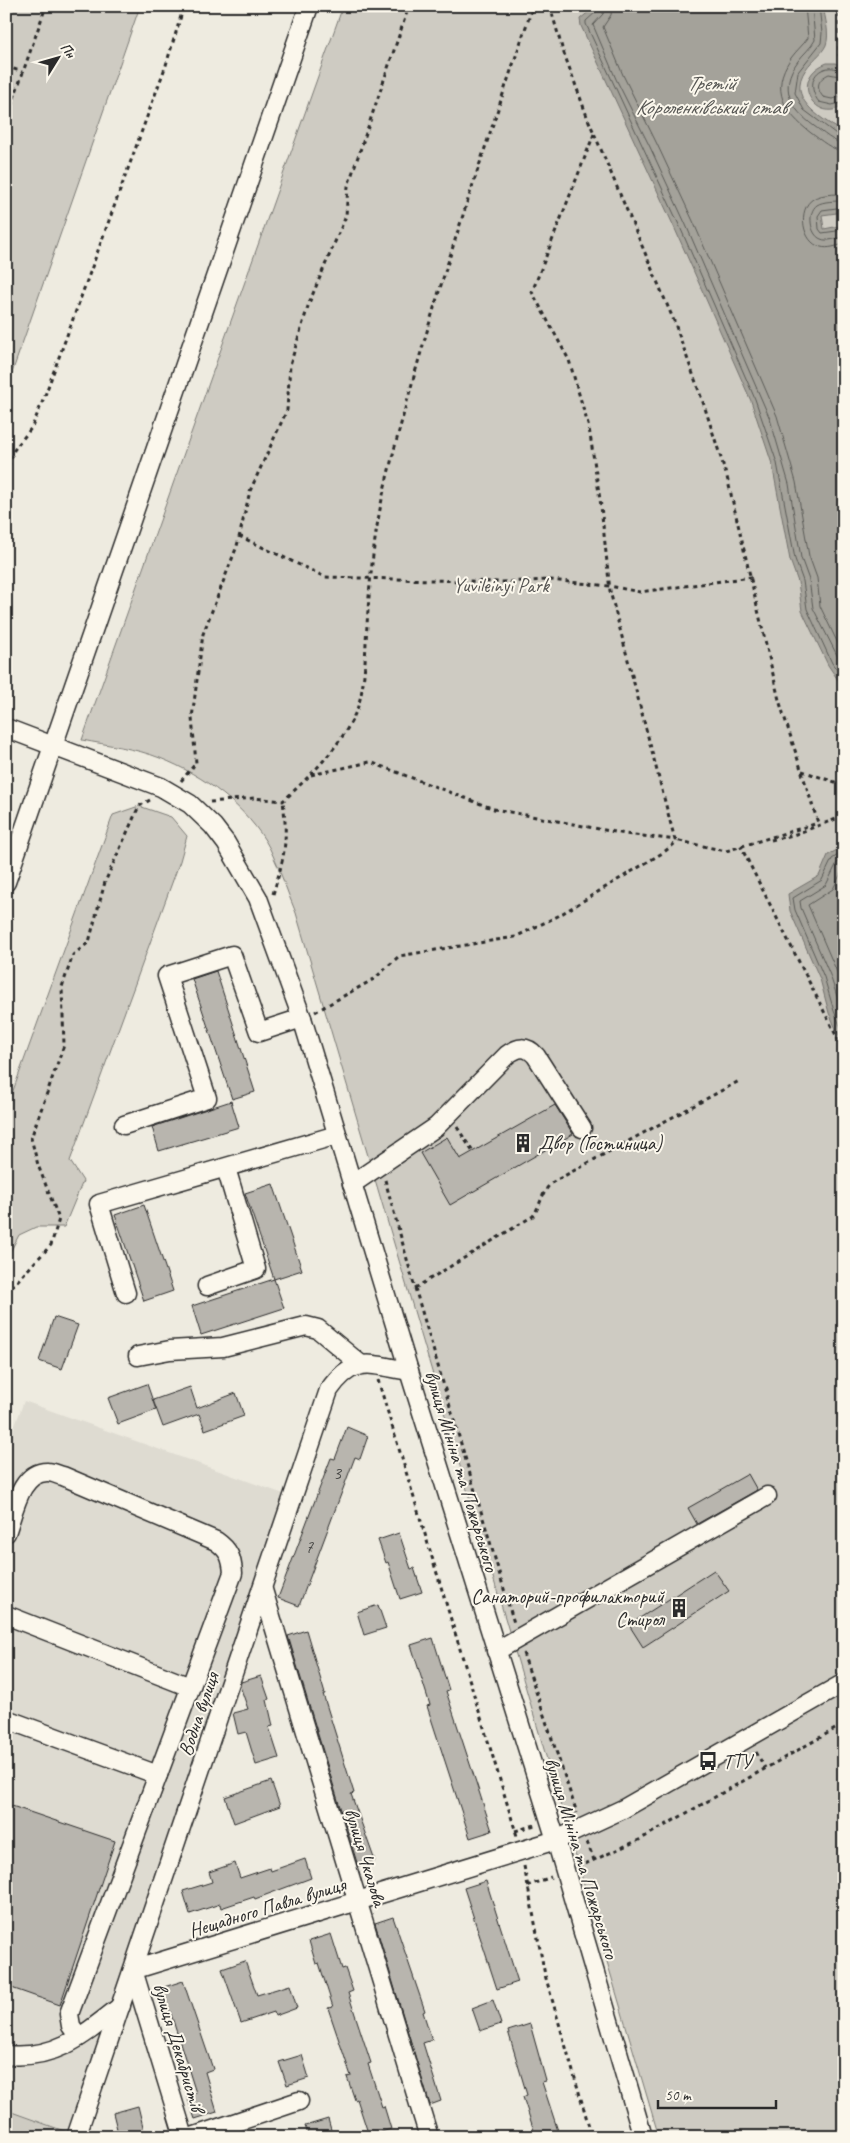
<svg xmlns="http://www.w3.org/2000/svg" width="850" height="2143" font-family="Caveat,sans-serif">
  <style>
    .built { fill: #dedbd1 }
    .green { fill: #cecbc2; stroke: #7c7b76 }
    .water { fill: #a4a29a; stroke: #74726e }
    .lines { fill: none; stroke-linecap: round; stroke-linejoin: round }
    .shore { stroke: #5b5b57; stroke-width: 1 }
    .building { fill: #b8b5ae; stroke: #2b2b2b }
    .minor-casing { stroke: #2b2b2b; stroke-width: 21 }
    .path { stroke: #2b2b2b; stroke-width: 3; stroke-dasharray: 4 4; stroke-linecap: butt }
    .minor { stroke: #fbf7ec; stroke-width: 18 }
    .labels { text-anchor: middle; stroke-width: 4; stroke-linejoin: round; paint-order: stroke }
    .number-label { font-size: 18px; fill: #4e4e4c }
    .park-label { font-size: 20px; fill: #545351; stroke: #fbf7ec }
    .poi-label { font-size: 20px; fill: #2b2b2b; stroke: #fbf7ec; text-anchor: start }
    .street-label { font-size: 20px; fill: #2b2b2b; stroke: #fbf7ec }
    .water-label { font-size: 21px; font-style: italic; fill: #555552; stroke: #fbf7ec }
  </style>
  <rect width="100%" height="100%" fill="#eeebe0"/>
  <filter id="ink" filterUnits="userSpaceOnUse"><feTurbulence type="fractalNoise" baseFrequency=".02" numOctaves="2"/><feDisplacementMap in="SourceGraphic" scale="10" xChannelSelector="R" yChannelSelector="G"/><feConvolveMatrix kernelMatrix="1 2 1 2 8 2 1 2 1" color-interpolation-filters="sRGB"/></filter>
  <g filter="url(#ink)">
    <polygon class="built" points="24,1401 292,1497 67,2132 6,2110 6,1450"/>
    <g class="green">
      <polygon points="6,6 140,6 6,390"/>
      <path d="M343 6H844V2129L835 2137H659L296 913C287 892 280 869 270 849 248 807 203 775 160 758 135 748 107 745 82 740Z"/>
      <polygon points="139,806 171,817 187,836 180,861 70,1161 83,1181 64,1227 36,1227 19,1235 6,1260 6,1110 113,815"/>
      <polygon points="6,2110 67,2132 64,2137 6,2137"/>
    </g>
    <g class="water">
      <path d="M596 6H823C825 18 830 34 826 45 822 54 812 60 806 69 786 98 819 117 840 130L844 135V212L822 215 824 229 844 225V689L828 665 802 611 798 582 790 560 772 464 751 401 675 229 581 26 580 19Z"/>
      <path d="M827 63H835L844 67V105C816 126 787 78 827 63Z"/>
      <polygon points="844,846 844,1047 829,1013 820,979 790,911 788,894 819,876 828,855"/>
    </g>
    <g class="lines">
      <g class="shore">
        <polyline points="598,6 597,11 586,21 586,24 680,227 755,399 777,463 795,559 803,581 807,609 832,663 844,680"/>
        <polyline points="605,6 603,14 593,25 616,79 650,147 686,225 770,419 789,484 801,558 809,580 813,608 844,669"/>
        <polyline points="612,6 611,15 603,27 623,75 657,144 693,221 777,416 796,482 809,556 817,578 820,606 844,656"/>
        <path d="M805 6 808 38C803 45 796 51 791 58 769 90 785 113 811 133 821 140 831 150 844 151"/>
        <path d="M812 6 815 40C811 48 803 54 798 61 778 88 791 109 814 126 823 132 833 143 844 143"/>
        <polyline points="819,6 822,33 821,43 798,72 795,93 804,110 839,136 844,137"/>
        <path d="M844 71C839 70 834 67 828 68 810 71 809 90 819 102L832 105 844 102"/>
        <path d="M844 77 829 74C818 79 815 87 823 97L832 99 844 96"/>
        <path d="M844 194C835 194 821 194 813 199 797 209 802 243 821 247 828 249 836 246 844 244"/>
        <path d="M844 201C836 201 823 201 817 205 807 212 810 235 821 239 827 242 837 238 844 237"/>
        <polyline points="844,207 822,210 818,216 819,229 822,233 844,230"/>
        <polyline points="844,851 832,859 822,880 793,898 795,910 824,977 834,1011 844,1035"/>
        <polyline points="844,858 837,863 826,885 800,901 801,908 830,975 844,1018"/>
        <polyline points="844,867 833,889 808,905 837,972 844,995"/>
      </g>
    </g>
    <g class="building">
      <polygon points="216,971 255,1092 232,1099 192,979"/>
      <polygon points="231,1101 239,1127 159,1151 152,1127"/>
      <polygon points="555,1105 573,1134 450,1205 420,1153 447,1137 460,1159"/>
      <polygon points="273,1184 302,1270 274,1279 245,1193"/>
      <polygon points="144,1205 173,1291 144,1301 115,1215"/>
      <polygon points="274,1279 284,1308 201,1335 192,1306"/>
      <polygon points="54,1317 78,1325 62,1369 39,1361"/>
      <polygon points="147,1384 156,1410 118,1424 108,1398"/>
      <polygon points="190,1387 197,1408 236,1393 244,1416 205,1430 199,1414 163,1427 153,1400"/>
      <polygon points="347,1427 368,1436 360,1459 355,1457 299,1606 278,1598 331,1458 335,1459"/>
      <polygon points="748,1474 757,1490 697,1524 688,1508"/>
      <polygon points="399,1533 411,1569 414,1568 422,1592 400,1599 388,1562 386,1563 378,1540"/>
      <polygon points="714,1570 729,1591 643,1647 629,1625"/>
      <polygon points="378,1605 386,1628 364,1635 357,1612"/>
      <polygon points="306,1630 325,1694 323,1694 354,1793 351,1794 375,1861 358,1866 288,1636"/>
      <polygon points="433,1638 449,1690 446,1691 492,1831 470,1838 427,1706 430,1705 411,1645"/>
      <polygon points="261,1676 269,1699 267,1700 273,1726 269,1727 279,1758 256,1765 246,1732 238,1734 233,1713 248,1709 240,1686 241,1682"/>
      <polygon points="271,1781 280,1806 234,1823 225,1797"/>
      <polygon points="6,1804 115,1841 60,2005 6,1986"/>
      <polygon points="305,1859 311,1878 255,1899 254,1897 221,1908 220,1904 190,1914 183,1891 212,1882 209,1872 235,1863 240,1878 270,1868 271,1871"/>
      <polygon points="486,1881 518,1982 497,1989 464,1888"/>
      <polygon points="393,1917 425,2011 423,2012 432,2040 423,2043 441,2101 430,2105 375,1923"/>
      <polygon points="331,1934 342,1969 345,1968 353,1991 348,1993 371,2063 368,2064 382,2107 384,2106 391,2129 369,2136 357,2099 355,2100 347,2077 351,2076 328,2008 333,2007 319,1963 316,1964 309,1941"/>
      <polygon points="245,1961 257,1995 290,1985 297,2008 275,2016 274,2012 241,2023 222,1969"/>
      <polygon points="183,1981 213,2069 205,2072 217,2112 195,2119 187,2096 196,2093 170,2011 168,2011 161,1988"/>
      <polygon points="493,2000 501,2024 480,2031 472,2008"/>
      <polygon points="530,2024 546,2081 542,2082 560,2137 536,2137 523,2097 527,2095 508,2031"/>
      <polygon points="302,2055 309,2078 287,2085 279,2062"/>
      <polygon points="138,2106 145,2135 119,2137 113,2113"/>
      <polygon points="328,2119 333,2137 309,2137 305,2126"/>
    </g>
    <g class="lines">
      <g class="minor-casing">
        <g id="minor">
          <polyline points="6,728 161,787 190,804 213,826 226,843 258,898 302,1018 409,1371 556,1840 643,2137"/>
          <polyline points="6,882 309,6"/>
          <polyline points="124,1125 207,1098 167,976 232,955 259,1032 302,1018"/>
          <path d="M352 1184 436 1127 507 1055C518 1047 526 1045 536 1056L582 1128"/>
          <polyline points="207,1286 256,1269 226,1168"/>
          <polyline points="126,1293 99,1204 337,1135"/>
          <polyline points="138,1356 170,1350 223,1347 306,1326 318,1329 360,1364"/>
          <path d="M6 1533C14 1512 20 1471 48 1472 53 1472 58 1475 63 1476L216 1541C229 1550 232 1558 233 1573L69 2014 71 2026 79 2037"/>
          <polyline points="263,1590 429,2137"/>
          <polyline points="6,1615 190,1687"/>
          <polyline points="496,1651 767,1496"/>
          <polyline points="6,1719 158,1775"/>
          <path d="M6 2055C56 2060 84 2035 121 2006"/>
          <path d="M76 2137 329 1390C354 1354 371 1365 409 1371"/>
          <polyline points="184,2137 133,1970 556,1840 623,1809 844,1683"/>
          <polyline points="192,2137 299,2101"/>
        </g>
      </g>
      <g class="path">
        <polyline points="550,6 562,48 588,119 674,321 704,405 727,477 779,700 819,826"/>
        <polyline points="839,6 839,55 844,59"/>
        <polyline points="6,66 22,72"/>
        <polyline points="6,121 46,6"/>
        <polyline points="594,134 532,292 569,360 589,428 601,506 610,591 675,840 726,851 818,823"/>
        <polyline points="6,474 14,450 32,427 44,398 166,65 184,6"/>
        <polyline points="239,536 325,577 502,582 550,580 609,586 640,592 752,577"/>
        <polyline points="802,771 844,785"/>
        <polyline points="311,775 370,762 494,809 625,834 677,840"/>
        <polyline points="181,781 196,763 192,718 203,634 237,546 250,491 287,410 290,365 309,303 346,216 348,186 409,6"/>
        <path d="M210 802 254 798 283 801C311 775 342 746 357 709 366 684 365 651 367 625 370 578 374 532 385 486 425 323 479 164 533 6"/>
        <polyline points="771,840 793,835 844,816"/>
        <polyline points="743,846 741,847 844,1051"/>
        <path d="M273 894C285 855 288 841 283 801"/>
        <polyline points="315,1012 374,979 399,956 515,937 558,916 664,852 678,841"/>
        <polyline points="457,1127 473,1152"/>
        <polyline points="385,1180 415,1288 514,1623"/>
        <path d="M415 1288 533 1216C541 1205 542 1190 553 1182L741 1080"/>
        <polyline points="6,1293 51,1245 59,1219 38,1165 31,1138 64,1045 62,987 73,955 89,942 105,882 139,806 150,800"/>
        <polyline points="378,1380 517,1836"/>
        <polyline points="523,1653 577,1813"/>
        <polyline points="756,1752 765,1768"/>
        <polyline points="515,1831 535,1825"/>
        <polyline points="587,1842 594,1860"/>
        <polyline points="524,1866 545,1975 592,2137"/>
        <polyline points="578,1867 639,1840 844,1724"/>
        <polyline points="527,1886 551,1877"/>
      </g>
      <use href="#minor" class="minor"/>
    </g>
  </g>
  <defs>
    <g id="building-bare" transform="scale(1.5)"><path d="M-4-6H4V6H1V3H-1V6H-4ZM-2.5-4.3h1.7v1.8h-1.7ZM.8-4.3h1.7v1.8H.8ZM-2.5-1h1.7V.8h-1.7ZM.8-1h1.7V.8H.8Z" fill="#2b2b2b" stroke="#fbf7ec" stroke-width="2.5" paint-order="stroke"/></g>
    <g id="bus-bare" transform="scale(1.5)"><path d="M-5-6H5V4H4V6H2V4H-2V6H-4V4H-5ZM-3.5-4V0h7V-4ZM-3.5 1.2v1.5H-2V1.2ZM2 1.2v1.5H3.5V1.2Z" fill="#2b2b2b" stroke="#fbf7ec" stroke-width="2.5" paint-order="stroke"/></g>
  </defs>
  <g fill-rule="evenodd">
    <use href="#building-bare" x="523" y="1143"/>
    <use href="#building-bare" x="679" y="1608"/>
    <use href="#bus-bare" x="708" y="1761"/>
  </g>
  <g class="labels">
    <g class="number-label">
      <text x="337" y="1479">3</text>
      <text x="309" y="1553">7</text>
    </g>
    <g class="park-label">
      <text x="501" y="592">Yuvileinyi Park</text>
    </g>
    <g class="poi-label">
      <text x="538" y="1150">Двор (Гостиница)</text>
      <text x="664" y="1603" text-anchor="end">Санаторий-профилакторий<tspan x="664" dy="23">Стирол</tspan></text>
      <text x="723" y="1768">ТТУ</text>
    </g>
    <g class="street-label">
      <text transform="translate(462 1471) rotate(73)" y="7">вулиця Мініна та Пожарського</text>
      <text transform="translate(198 1714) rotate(-71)" y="7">Водна вулиця</text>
      <text transform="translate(366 1857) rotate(73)" y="7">вулиця Чкалова</text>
      <text transform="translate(582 1858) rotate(73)" y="7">вулиця Мініна та Пожарського</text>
      <text transform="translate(267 1907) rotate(-17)" y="7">Нещадного Павла вулиця</text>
      <text transform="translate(179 2047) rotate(73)" y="7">вулиця Декабристів</text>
    </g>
    <g class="water-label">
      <text x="711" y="90">Третій<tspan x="711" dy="24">Короленківський став</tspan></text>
    </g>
  </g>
  <rect width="850" height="2143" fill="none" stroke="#fbf7ec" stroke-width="25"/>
  <rect x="12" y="12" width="825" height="2118" fill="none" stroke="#2b2b2b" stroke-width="2" filter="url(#ink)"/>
  <g transform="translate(58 58) rotate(53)" stroke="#fbf7ec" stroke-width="4" paint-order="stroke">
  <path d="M0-4L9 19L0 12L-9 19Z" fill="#2b2b2b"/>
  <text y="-8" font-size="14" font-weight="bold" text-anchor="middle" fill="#2b2b2b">Пн</text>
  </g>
  <path d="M658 2100v8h118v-8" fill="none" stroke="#2b2b2b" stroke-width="2.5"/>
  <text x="665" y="2100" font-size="15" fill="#2b2b2b" stroke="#fbf7ec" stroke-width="4" paint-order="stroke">50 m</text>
</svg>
